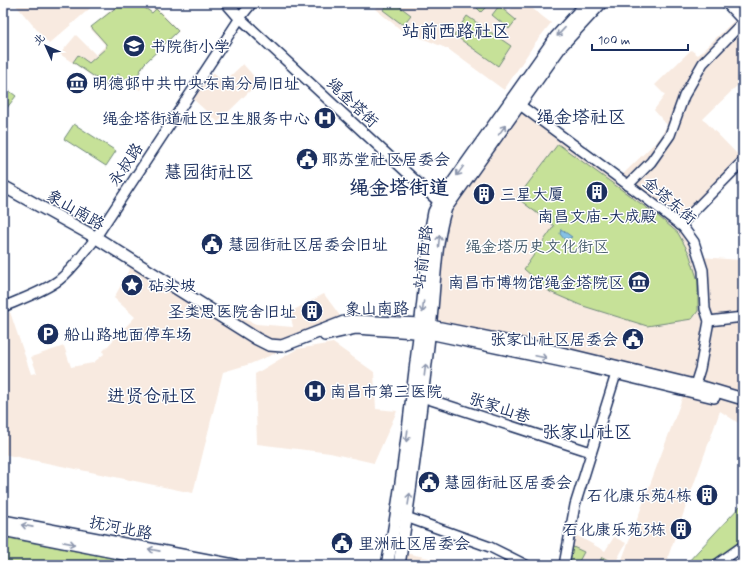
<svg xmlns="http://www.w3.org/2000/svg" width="746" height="568" font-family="Mynerve,'LXGW WenKai TC',sans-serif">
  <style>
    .built { fill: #f8eae0 }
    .green { fill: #c6e198; stroke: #70887b }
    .water { fill: #85c1e5; stroke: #5b87af }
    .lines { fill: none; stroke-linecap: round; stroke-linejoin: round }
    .minor-casing { stroke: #1b2f5e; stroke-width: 12 }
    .major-casing { stroke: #1b2f5e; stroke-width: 14 }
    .minor { stroke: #fff; stroke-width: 9 }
    .major { stroke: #fff; stroke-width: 11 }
    .oneway { stroke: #8d97ae }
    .labels { text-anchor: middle; stroke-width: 3; stroke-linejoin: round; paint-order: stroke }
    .poi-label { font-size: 16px; fill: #1b2f5e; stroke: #fff; text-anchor: start }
    .street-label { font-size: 16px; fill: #1b2f5e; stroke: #fff }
    .park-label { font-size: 16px; fill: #465c6c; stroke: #fff }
    .quarter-label { font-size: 18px; fill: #1b2f5e; stroke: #fff }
    .district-label { font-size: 20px; font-weight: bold; fill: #1b2f5e; stroke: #fff }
  </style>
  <rect width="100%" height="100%" fill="#fff"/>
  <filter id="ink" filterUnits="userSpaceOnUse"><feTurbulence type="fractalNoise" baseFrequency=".025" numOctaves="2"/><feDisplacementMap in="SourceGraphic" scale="8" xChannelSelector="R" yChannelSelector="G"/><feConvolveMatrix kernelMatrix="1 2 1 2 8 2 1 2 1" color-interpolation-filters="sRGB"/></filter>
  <g filter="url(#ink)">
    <g class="built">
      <polygon points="14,3 96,3 49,44"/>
      <polygon points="119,3 145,3 151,12 156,7 179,31 146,62 135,81 142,86 140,90 119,75 109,88 60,54 76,35 96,55 104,47 105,45 90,28"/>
      <polygon points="378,3 501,3 509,11 517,3 525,3 551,23 535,43 504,90 448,49 400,29 375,9"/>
      <polygon points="738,17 743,23 743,80 703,119 743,160 683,225 701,257 740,260 743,259 743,426 720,411 665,565 620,565 686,388 424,328 433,226 510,94 620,177 660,138 667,125 654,110 665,95 655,85 691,50 698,55"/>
      <polygon points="243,64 259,82 218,122 193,99 213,73 224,82"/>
      <polygon points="136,257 229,313 256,324 293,327 290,312 324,294 346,324 250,364 223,372 193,493 3,454 3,315 10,312 31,374 37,373 31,357 64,346 71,367 93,363 104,354 103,351 135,317 114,298"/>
      <polygon points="333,343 374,372 376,409 397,411 374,463 330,453 257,444 255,374 297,349"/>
      <polygon points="572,533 605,551 614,537 626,543 614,565 567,565"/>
      <polygon points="405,553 448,562 447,565 402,565"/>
    </g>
    <g class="green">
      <polygon points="122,3 138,3 152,13 156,9 178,31 144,64 133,84 118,74 109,87 73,62 78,55 89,63 106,48 106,44 91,27"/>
      <polygon points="388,3 395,3 411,15 403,25 383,10"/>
      <polygon points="472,3 488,3 489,4 481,12"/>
      <polygon points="499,6 516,20 509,29 492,15"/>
      <polygon points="467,16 511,46 498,66 454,35"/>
      <polygon points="3,86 16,96 3,113"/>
      <polygon points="74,124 116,151 106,166 64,139"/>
      <polygon points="558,144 658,216 678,233 689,253 698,281 698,311 692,319 647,326 580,305 550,292 524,269 554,226 517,198"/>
      <polygon points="742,504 743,507 743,541 711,565 690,565 686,564"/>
      <polygon points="3,537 147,565 3,565"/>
      <polygon points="571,546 584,552 577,565 568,565"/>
      <polygon points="602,557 614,563 613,565 598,565"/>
    </g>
    <polygon class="water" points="561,229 572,237 568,239 564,239 560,234"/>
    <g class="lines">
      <g class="minor-casing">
        <g id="minor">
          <polyline points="726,3 743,21"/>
          <polyline points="240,18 443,206"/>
          <polyline points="520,105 647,199 683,227 694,242 703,270 705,309 709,321 700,369 693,391"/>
          <polyline points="628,185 651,162 670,135 684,96 703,63 743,22"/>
          <polyline points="680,225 743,161"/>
          <path d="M3 307C21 299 43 292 59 280 72 270 82 255 92 243L240 18 252 3"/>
          <polyline points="709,321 743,317"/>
          <polyline points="422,397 591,452"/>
          <polyline points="406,517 490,547 526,565"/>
          <polyline points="564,565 575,505 616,374"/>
          <polyline points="716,565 743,546"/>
        </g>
      </g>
      <g class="major-casing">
        <g id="major">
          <polyline points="227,3 240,18"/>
          <polyline points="3,186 95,237 257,339 269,345 282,346 344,322 354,321 421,324 541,348 706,388 743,399"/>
          <polyline points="325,335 356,328 429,333 586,366 714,397"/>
          <polyline points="3,521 234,565"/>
          <polyline points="3,530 179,565"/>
          <path d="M387 565C397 520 402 475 408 430 416 363 424 295 431 228L434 212 439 202 556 37 587 3"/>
          <path d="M399 565C412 483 422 401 431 319 435 284 435 240 446 208L562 45 601 3"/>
        </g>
      </g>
      <use href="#minor" class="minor"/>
      <use href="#major" class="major"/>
    </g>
    <defs><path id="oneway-shaft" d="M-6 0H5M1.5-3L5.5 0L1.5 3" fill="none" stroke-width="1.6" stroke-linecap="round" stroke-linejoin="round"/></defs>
    <g class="oneway">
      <use href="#oneway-shaft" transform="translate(561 32) rotate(133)"/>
      <use href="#oneway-shaft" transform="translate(502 130) rotate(-54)"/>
      <use href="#oneway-shaft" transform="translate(460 171) rotate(125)"/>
      <use href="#oneway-shaft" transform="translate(439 241) rotate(-84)"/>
      <use href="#oneway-shaft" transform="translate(423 307) rotate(96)"/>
      <use href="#oneway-shaft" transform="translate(541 357) rotate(12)"/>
      <use href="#oneway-shaft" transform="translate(425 370) rotate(-83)"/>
      <use href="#oneway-shaft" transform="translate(407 436) rotate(97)"/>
      <use href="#oneway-shaft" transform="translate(409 499) rotate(-81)"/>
      <use href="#oneway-shaft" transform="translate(27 526) rotate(-169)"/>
      <use href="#oneway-shaft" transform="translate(69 543) rotate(11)"/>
      <use href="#oneway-shaft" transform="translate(154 550) rotate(-169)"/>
    </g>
  </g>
  <defs>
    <g id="school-disc" transform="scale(1.15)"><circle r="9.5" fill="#1b2f5e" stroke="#fff"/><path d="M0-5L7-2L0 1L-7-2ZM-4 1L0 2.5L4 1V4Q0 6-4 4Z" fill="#fff"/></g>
    <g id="museum-disc" transform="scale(1.15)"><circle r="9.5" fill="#1b2f5e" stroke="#fff"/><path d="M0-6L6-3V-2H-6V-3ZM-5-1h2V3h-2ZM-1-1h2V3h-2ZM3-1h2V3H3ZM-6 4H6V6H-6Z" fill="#fff"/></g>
    <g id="hospital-disc" transform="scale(1.15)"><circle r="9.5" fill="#1b2f5e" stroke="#fff"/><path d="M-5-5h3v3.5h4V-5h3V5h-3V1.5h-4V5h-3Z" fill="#fff"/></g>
    <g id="civic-disc" transform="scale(1.15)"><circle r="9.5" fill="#1b2f5e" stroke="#fff"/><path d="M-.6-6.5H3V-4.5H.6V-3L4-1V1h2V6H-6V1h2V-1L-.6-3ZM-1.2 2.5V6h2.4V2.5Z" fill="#fff"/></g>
    <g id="building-disc" transform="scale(1.15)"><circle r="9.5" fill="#1b2f5e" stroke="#fff"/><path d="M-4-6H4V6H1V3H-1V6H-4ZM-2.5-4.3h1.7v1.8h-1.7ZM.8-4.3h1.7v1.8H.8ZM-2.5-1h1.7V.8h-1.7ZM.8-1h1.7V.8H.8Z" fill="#fff"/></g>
    <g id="sight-disc" transform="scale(1.15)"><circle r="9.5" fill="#1b2f5e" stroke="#fff"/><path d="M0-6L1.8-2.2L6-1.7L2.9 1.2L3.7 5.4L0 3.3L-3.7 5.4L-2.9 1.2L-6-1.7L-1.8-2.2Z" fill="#fff"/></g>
    <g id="parking-disc" transform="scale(1.15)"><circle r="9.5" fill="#1b2f5e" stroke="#fff"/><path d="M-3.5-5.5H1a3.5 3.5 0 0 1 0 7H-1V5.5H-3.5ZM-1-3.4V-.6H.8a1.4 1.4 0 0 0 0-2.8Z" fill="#fff"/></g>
  </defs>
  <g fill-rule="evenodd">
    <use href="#school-disc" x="134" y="46"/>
    <use href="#museum-disc" x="77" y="83"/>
    <use href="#hospital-disc" x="325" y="118"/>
    <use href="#civic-disc" x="307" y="159"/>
    <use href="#building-disc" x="597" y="192"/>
    <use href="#building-disc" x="484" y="194"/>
    <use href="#civic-disc" x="212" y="244"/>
    <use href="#museum-disc" x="639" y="282"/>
    <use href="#sight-disc" x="132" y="285"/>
    <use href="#building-disc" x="312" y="311"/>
    <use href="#parking-disc" x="48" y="334"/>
    <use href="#civic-disc" x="633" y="339"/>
    <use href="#hospital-disc" x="315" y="391"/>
    <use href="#civic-disc" x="429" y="482"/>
    <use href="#building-disc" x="707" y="495"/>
    <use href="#building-disc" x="681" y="529"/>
    <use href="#civic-disc" x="342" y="543"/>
  </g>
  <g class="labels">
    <g class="poi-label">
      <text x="150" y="52">书院街小学</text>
      <text x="92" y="89">明德邨中共中央东南分局旧址</text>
      <text x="310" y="124" text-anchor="end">绳金塔街道社区卫生服务中心</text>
      <text x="322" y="165">耶苏堂社区居委会</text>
      <text x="500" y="200">三星大厦</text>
      <text x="597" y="222" text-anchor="middle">南昌文庙-大成殿</text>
      <text x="228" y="250">慧园街社区居委会旧址</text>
      <text x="624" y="288" text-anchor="end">南昌市博物馆绳金塔院区</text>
      <text x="148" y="291">砧头坡</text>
      <text x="296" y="317" text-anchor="end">圣类思医院舍旧址</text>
      <text x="64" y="340">船山路地面停车场</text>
      <text x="618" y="345" text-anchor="end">张家山社区居委会</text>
      <text x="330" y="397">南昌市第三医院</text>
      <text x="444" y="488">慧园街社区居委会</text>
      <text x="692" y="501" text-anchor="end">石化康乐苑4栋</text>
      <text x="666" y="535" text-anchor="end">石化康乐苑3栋</text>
      <text x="358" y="549">里洲社区居委会</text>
    </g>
    <g class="street-label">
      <text transform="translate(353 102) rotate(43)" y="6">绳金塔街</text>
      <text transform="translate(125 164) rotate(-56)" y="6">永叔路</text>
      <text transform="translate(670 200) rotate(40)" y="6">金塔东街</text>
      <text transform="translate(76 209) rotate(30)" y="6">象山南路</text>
      <text transform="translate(422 257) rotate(-83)" y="6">站前西路</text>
      <text transform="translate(377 308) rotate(-1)" y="6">象山南路</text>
      <text transform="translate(500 407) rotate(18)" y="6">张家山巷</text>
      <text transform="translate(121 527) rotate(11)" y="6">抚河北路</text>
    </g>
    <g class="park-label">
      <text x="537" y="252">绳金塔历史文化街区</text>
    </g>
    <g class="quarter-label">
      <text x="456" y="37">站前西路社区</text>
      <text x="581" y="123">绳金塔社区</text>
      <text x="209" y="178">慧园街社区</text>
      <text x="152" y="402">进贤仓社区</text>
      <text x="587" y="438">张家山社区</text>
    </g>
    <g class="district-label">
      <text x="399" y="194">绳金塔街道</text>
    </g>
  </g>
  <rect width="746" height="568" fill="none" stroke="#fff" stroke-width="16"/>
  <rect x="8" y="8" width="730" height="552" fill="none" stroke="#1b2f5e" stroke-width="1.5" filter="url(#ink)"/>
  <g transform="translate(46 46) rotate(315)" stroke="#ffffff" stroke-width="3" paint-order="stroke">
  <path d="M0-3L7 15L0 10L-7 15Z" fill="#1b2f5e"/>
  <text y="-6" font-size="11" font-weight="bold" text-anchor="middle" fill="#1b2f5e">北</text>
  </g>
  <path d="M592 44v6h96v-6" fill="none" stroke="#1b2f5e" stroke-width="2"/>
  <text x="598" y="44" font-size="12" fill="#1b2f5e" stroke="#ffffff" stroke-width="3" paint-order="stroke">100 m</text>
</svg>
